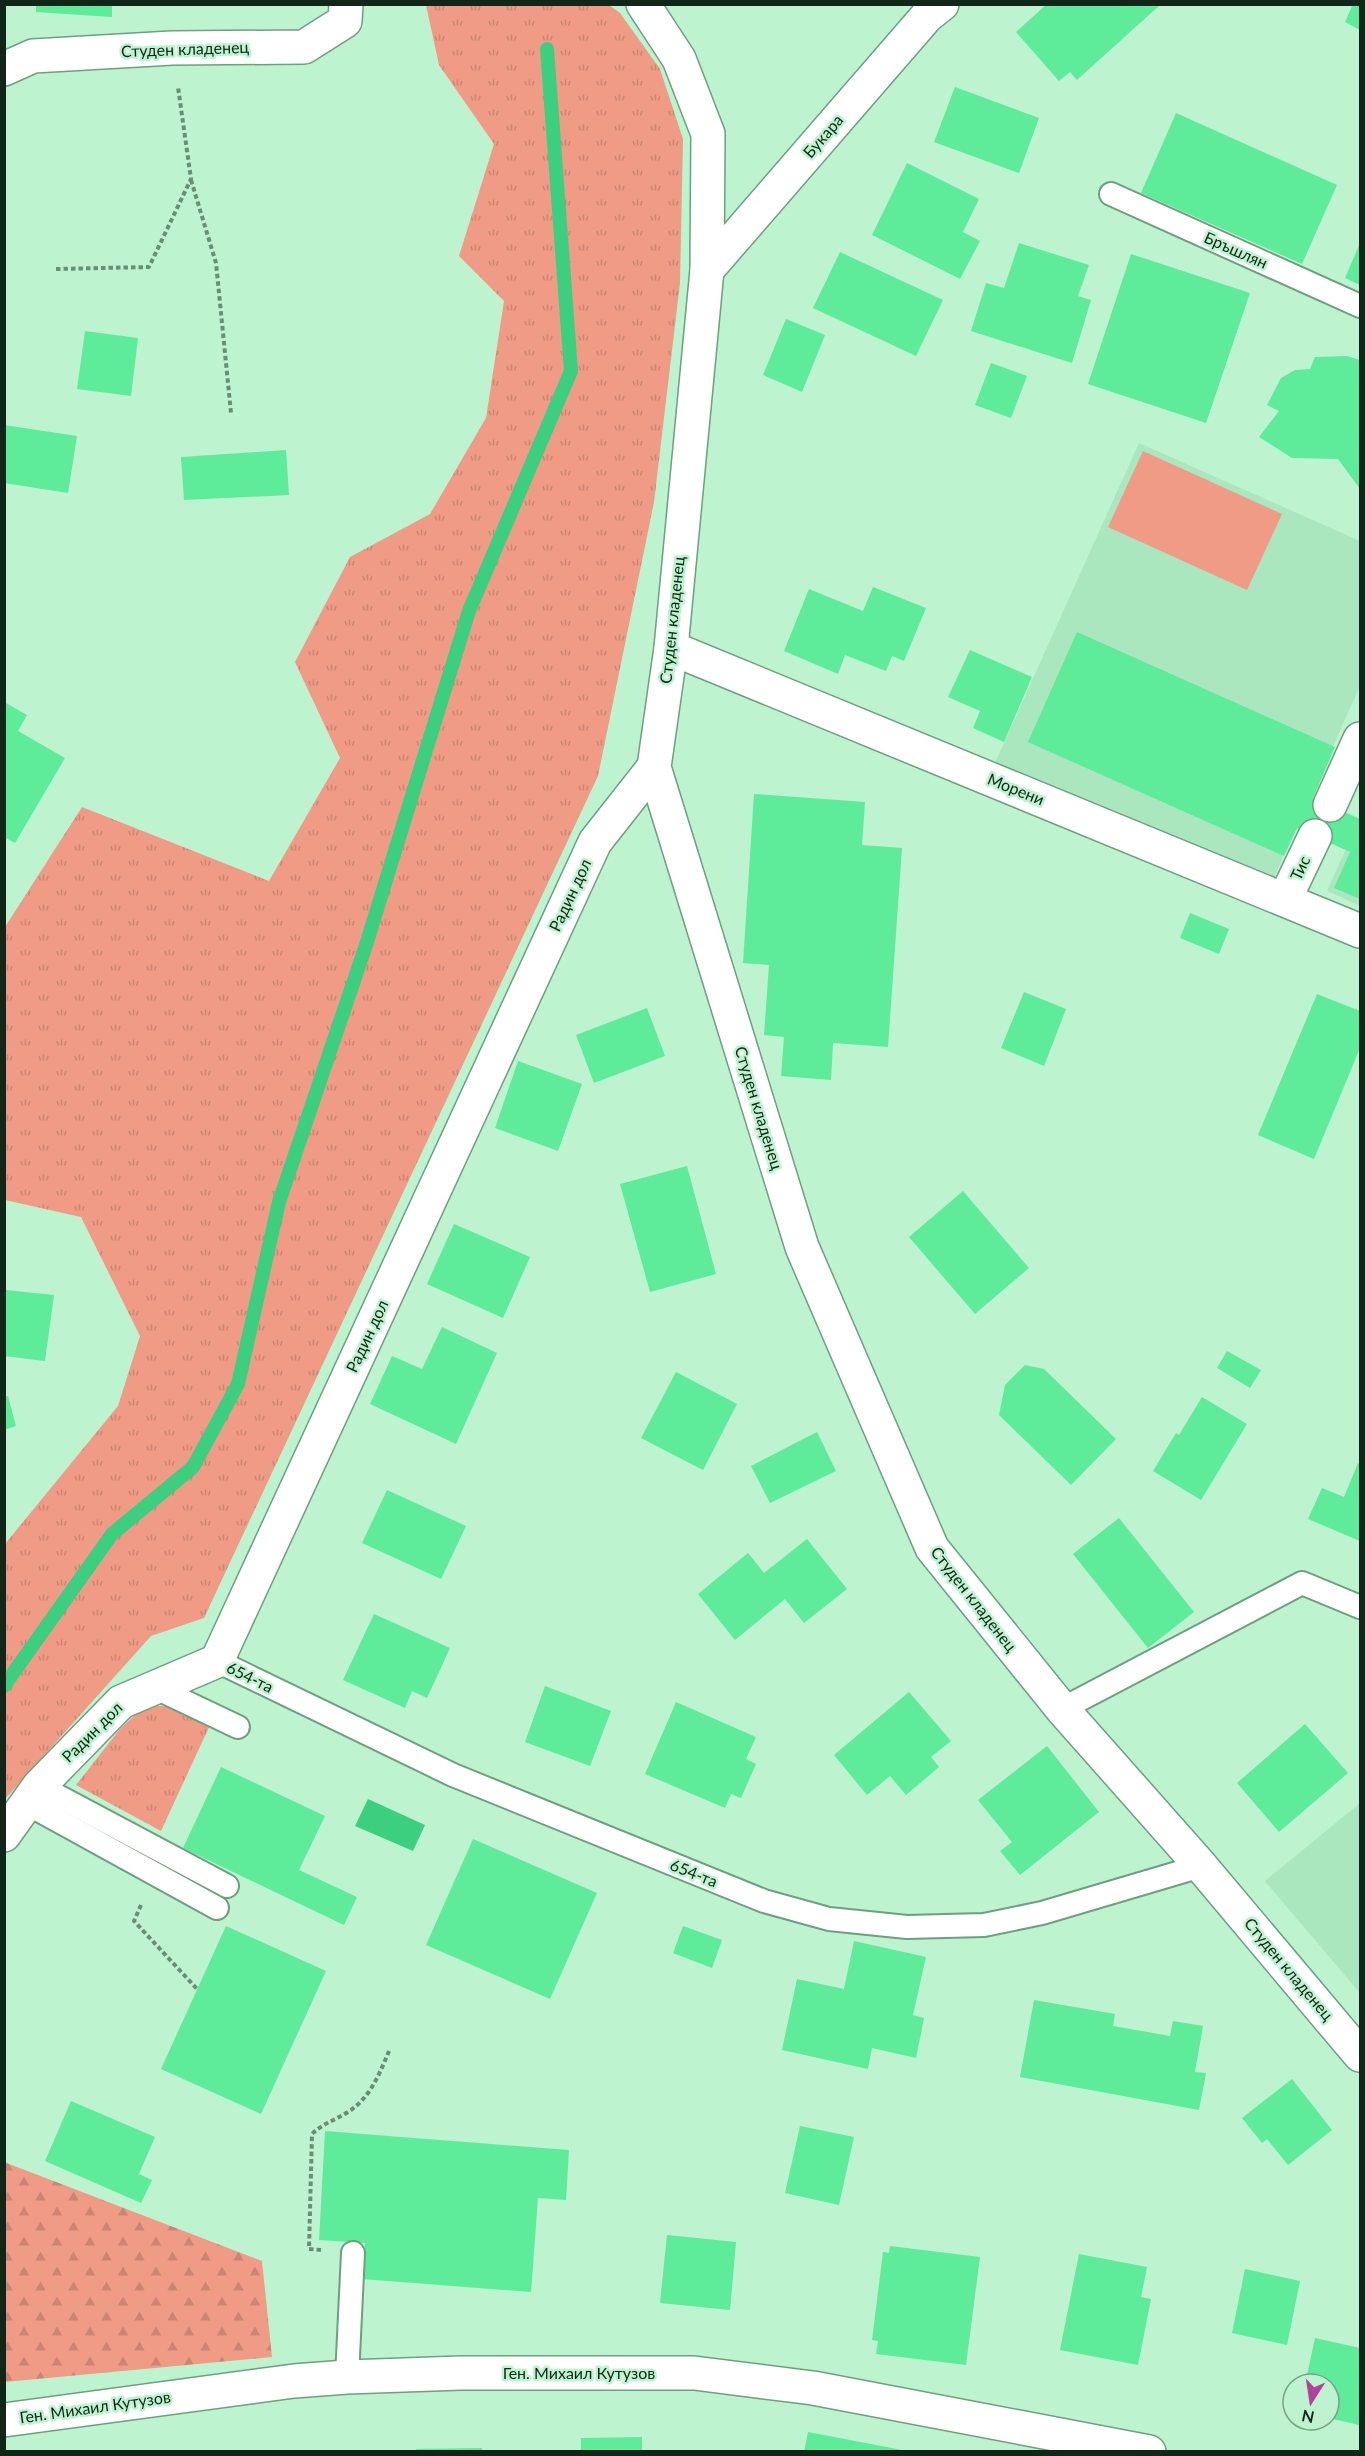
<svg xmlns="http://www.w3.org/2000/svg" width="1365" height="2456" font-family="Lato,sans-serif">
  <style>
    .built { fill: #aae6be }
    .grass { fill: url(#grass-tufts) }
    .forest { fill: url(#forest-firs) }
    .pitch { fill: #ef9b86 }
    .water { fill: #3ccf80 }
    .lines { fill: none; stroke-linecap: round; stroke-linejoin: round }
    .stream { stroke: #3ccf80; stroke-width: 14 }
    .building { fill: #5eeb9a }
    .service-casing { stroke: #6da07e; stroke-width: 26 }
    .minor-casing { stroke: #6da07e; stroke-width: 36 }
    .path { stroke: #698e75; stroke-width: 4; stroke-dasharray: 4.5 3; stroke-linecap: butt }
    .service { stroke: #fff; stroke-width: 22 }
    .minor { stroke: #fff; stroke-width: 33 }
    .labels { text-anchor: middle; stroke-width: 5; stroke-linejoin: round; paint-order: stroke }
    .street-label { font-size: 16px; fill: #112619; stroke: #bdf3ce }
  </style>
  <defs>
    <pattern id="grass-tufts" width="24" height="20" patternUnits="userSpaceOnUse" patternTransform="scale(1.5)"><rect width="24" height="20" fill="#ef9b86"/><path d="M3 7l-1-3M5 7V3M7 7l1-3M15 17l-1-3M17 17v-4M19 17l1-3" fill="none" stroke="#cc8573"/></pattern>
    <pattern id="forest-firs" width="22" height="20" patternUnits="userSpaceOnUse" patternTransform="scale(1.5)"><rect width="22" height="20" fill="#ef9b86"/><path d="M5 1l3.5 6h-7zM16 11l3.5 6h-7z" fill="#cc8573"/></pattern>
  </defs>
  <rect width="100%" height="100%" fill="#bdf3ce"/>
  <g class="built">
    <polygon points="1139,443 1360,541 1360,686 1274,877 995,763"/>
    <polygon points="1360,818 1360,906 1327,891"/>
    <polygon points="1360,1803 1360,1993 1265,1881"/>
  </g>
  <g class="grass">
    <polygon points="426,5 609,5 620,13 660,69 683,139 680,283 654,502 598,776 204,1618 151,1636 5,1799 5,1544 118,1406 140,1336 81,1217 5,1200 5,927 82,807 269,881 340,758 295,662 350,557 430,514 486,418 504,301 459,256 494,144 439,65"/>
    <polygon points="146,1705 173,1707 210,1725 161,1831 76,1785 120,1729"/>
  </g>
  <polygon class="forest" points="4,2162 262,2261 272,2357 5,2382"/>
  <polygon class="pitch" points="1143,451 1282,514 1247,590 1108,527"/>
  <polygon class="water" points="368,1799 425,1825 413,1851 355,1826"/>
  <g class="lines">
    <polyline class="stream" points="4,1686 112,1534 193,1467 238,1384 279,1202 366,945 469,611 571,371 547,49"/>
  </g>
  <g class="building">
    <polygon points="36,4 112,4 112,17 36,12"/>
    <polygon points="1047,4 1161,4 1077,80 1070,72 1059,81 1016,32"/>
    <polygon points="1353,4 1360,4 1360,30 1345,22"/>
    <polygon points="955,87 1039,118 1019,173 934,142"/>
    <polygon points="1176,113 1337,185 1302,264 1141,193"/>
    <polygon points="907,163 979,199 963,232 980,241 960,279 872,235"/>
    <polygon points="1019,243 1089,265 1078,296 1091,300 1072,363 971,331 986,283 1004,288"/>
    <polygon points="1360,243 1360,285 1345,278"/>
    <polygon points="840,252 943,300 916,356 813,308"/>
    <polygon points="1131,254 1250,293 1206,423 1088,384"/>
    <polygon points="786,319 825,335 802,392 763,375"/>
    <polygon points="85,331 138,338 131,396 77,389"/>
    <polygon points="1347,356 1360,360 1360,489 1338,459 1292,458 1259,437 1279,411 1267,405 1281,378 1295,370 1310,369 1315,357"/>
    <polygon points="991,363 1027,376 1011,418 975,405"/>
    <polygon points="4,425 77,436 68,493 4,483"/>
    <polygon points="286,450 289,495 184,500 181,457"/>
    <polygon points="873,587 926,608 904,661 892,656 886,671 845,655 838,674 784,651 809,589 863,611"/>
    <polygon points="1077,632 1335,747 1313,798 1360,819 1360,899 1334,888 1350,852 1297,828 1284,856 1028,742"/>
    <polygon points="970,650 1032,677 1004,742 973,728 980,711 948,697"/>
    <polygon points="4,702 27,715 18,731 65,758 15,843 4,837"/>
    <polygon points="754,794 865,802 862,845 902,848 888,1047 833,1043 831,1080 781,1076 784,1037 764,1035 769,965 743,963"/>
    <polygon points="1190,913 1229,929 1219,954 1180,938"/>
    <polygon points="1024,992 1066,1009 1044,1066 1001,1048"/>
    <polygon points="1317,994 1360,1011 1360,1048 1314,1159 1258,1135"/>
    <polygon points="647,1008 665,1056 594,1083 576,1035"/>
    <polygon points="518,1061 582,1084 558,1151 495,1128"/>
    <polygon points="687,1166 716,1274 650,1292 620,1184"/>
    <polygon points="963,1191 1029,1268 975,1314 909,1237"/>
    <polygon points="454,1224 530,1257 503,1318 427,1284"/>
    <polygon points="6,1290 54,1295 45,1361 4,1356"/>
    <polygon points="442,1327 497,1353 456,1444 370,1404 392,1356 422,1369"/>
    <polygon points="1227,1351 1261,1370 1250,1388 1217,1368"/>
    <polygon points="1025,1365 1044,1369 1116,1439 1071,1485 999,1415 1005,1385"/>
    <polygon points="676,1372 737,1404 703,1470 641,1438"/>
    <polygon points="8,1396 16,1426 4,1430 4,1397"/>
    <polygon points="1202,1397 1247,1424 1201,1500 1153,1471 1176,1433 1179,1435"/>
    <polygon points="817,1432 836,1471 770,1503 751,1466"/>
    <polygon points="1358,1463 1360,1464 1360,1541 1308,1519 1322,1488 1344,1497"/>
    <polygon points="387,1490 466,1526 441,1579 362,1543"/>
    <polygon points="1119,1518 1194,1612 1148,1648 1073,1554"/>
    <polygon points="807,1539 847,1589 804,1623 785,1599 735,1640 698,1594 748,1553 764,1573"/>
    <polygon points="374,1614 450,1648 427,1698 412,1691 405,1708 343,1680"/>
    <polygon points="545,1686 611,1711 590,1766 525,1742"/>
    <polygon points="909,1692 951,1741 931,1757 939,1767 906,1795 890,1776 867,1795 834,1755"/>
    <polygon points="676,1702 756,1737 746,1759 756,1764 741,1798 731,1794 725,1808 645,1774"/>
    <polygon points="1305,1724 1348,1773 1279,1832 1237,1783"/>
    <polygon points="1047,1746 1099,1812 1020,1875 1000,1851 1012,1842 978,1800"/>
    <polygon points="221,1767 325,1816 299,1870 357,1897 344,1925 183,1848"/>
    <polygon points="473,1839 597,1893 550,1999 426,1945"/>
    <polygon points="226,1926 326,1971 261,2114 161,2069"/>
    <polygon points="683,1926 722,1940 712,1968 673,1953"/>
    <polygon points="854,1941 926,1957 913,2015 924,2018 916,2058 872,2048 868,2069 782,2050 797,1979 844,1989"/>
    <polygon points="1034,2000 1115,2014 1113,2026 1170,2036 1173,2021 1203,2026 1195,2072 1206,2073 1199,2110 1020,2077"/>
    <polygon points="1292,2079 1332,2130 1288,2165 1267,2139 1262,2143 1242,2118"/>
    <polygon points="71,2101 155,2137 139,2174 152,2180 141,2203 45,2161"/>
    <polygon points="800,2126 854,2137 839,2205 785,2193"/>
    <polygon points="325,2131 569,2150 566,2200 538,2198 531,2292 362,2279 365,2243 319,2240"/>
    <polygon points="667,2235 736,2242 730,2310 660,2303"/>
    <polygon points="890,2246 980,2257 966,2365 876,2354 878,2341 872,2340 883,2252 889,2253"/>
    <polygon points="1079,2254 1147,2267 1141,2297 1151,2299 1138,2365 1060,2350"/>
    <polygon points="1245,2269 1300,2281 1287,2345 1232,2333"/>
    <polygon points="1315,2338 1360,2348 1359,2425 1329,2418 1329,2384 1305,2384"/>
    <polygon points="808,2432 902,2450 902,2452 804,2452"/>
    <polygon points="642,2437 642,2452 581,2452 581,2438"/>
    <polygon points="482,2448 482,2452 416,2452 416,2449"/>
  </g>
  <g class="lines">
    <g class="service-casing">
      <g id="service">
        <polyline points="1111,194 1360,306"/>
        <polyline points="217,1661 453,1775 764,1901 829,1919 907,1927 984,1925 1042,1913 1201,1866"/>
        <polyline points="154,1687 238,1727"/>
        <polyline points="1062,1709 1302,1583 1360,1607"/>
        <polyline points="39,1786 227,1886"/>
        <polyline points="26,1803 217,1908"/>
        <polyline points="347,2377 353,2253"/>
      </g>
    </g>
    <g class="minor-casing">
      <g id="minor">
        <polyline points="643,4 679,59 708,134 707,270 671,648 654,767 802,1247 932,1548 1062,1709 1201,1866 1360,2055"/>
        <polyline points="4,69 33,56 172,48 304,47 345,21 346,4"/>
        <polyline points="707,270 927,16 942,4"/>
        <polyline points="671,648 1360,931"/>
        <polyline points="1330,805 1360,739"/>
        <polyline points="1285,899 1315,836"/>
        <polyline points="4,1835 39,1786 121,1702 217,1661 595,842 654,767"/>
        <polyline points="4,2420 294,2381 347,2377 461,2373 694,2373 813,2388 1149,2452"/>
      </g>
    </g>
    <g class="path">
      <polyline points="191,180 216,263 231,413"/>
      <polyline points="56,269 149,267 191,179 178,87"/>
      <polyline points="141,1905 134,1921 197,1989"/>
      <path d="M321 2250 309 2249 312 2134C322 2124 335 2120 348 2112 370 2098 379 2075 389 2051"/>
    </g>
    <use href="#service" class="service"/>
    <use href="#minor" class="minor"/>
  </g>
  <g class="labels">
    <g class="street-label">
      <text transform="translate(185 49) rotate(-2)" y="6">Студен кладенец</text>
      <text transform="translate(823 136) rotate(-49)" y="6">Букара</text>
      <text transform="translate(1236 250) rotate(24)" y="6">Бръшлян</text>
      <text transform="translate(672 620) rotate(-84)" y="6">Студен кладенец</text>
      <text transform="translate(1016 789) rotate(22)" y="6">Морени</text>
      <text transform="translate(1300 868) rotate(-65)" y="6">Тис</text>
      <text transform="translate(570 895) rotate(-65)" y="6">Радин дол</text>
      <text transform="translate(759 1108) rotate(73)" y="6">Студен кладенец</text>
      <text transform="translate(367 1336) rotate(-65)" y="6">Радин дол</text>
      <text transform="translate(974 1599) rotate(52)" y="6">Студен кладенец</text>
      <text transform="translate(250 1677) rotate(26)" y="6">654-та</text>
      <text transform="translate(92 1732) rotate(-45)" y="6">Радин дол</text>
      <text transform="translate(694 1873) rotate(22)" y="6">654-та</text>
      <text transform="translate(1289 1969) rotate(50)" y="6">Студен кладенец</text>
      <text x="579" y="2379">Ген. Михаил Кутузов</text>
      <text transform="translate(95 2407) rotate(-8)" y="6">Ген. Михаил Кутузов</text>
    </g>
  </g>
  <rect width="1365" height="2456" fill="none" stroke="#112619" stroke-width="12"/>
  <g transform="translate(1311 2402) rotate(192)"><circle r="28" fill="#bdf3ce" stroke="#78a186" stroke-width="1.5"/>
  <path d="M0-4.5L10 22L0 15L-10 22Z" fill="#b0419d"/>
  <text y="-9" font-size="16" font-weight="bold" text-anchor="middle" fill="#112619">N</text>
  </g>
</svg>
